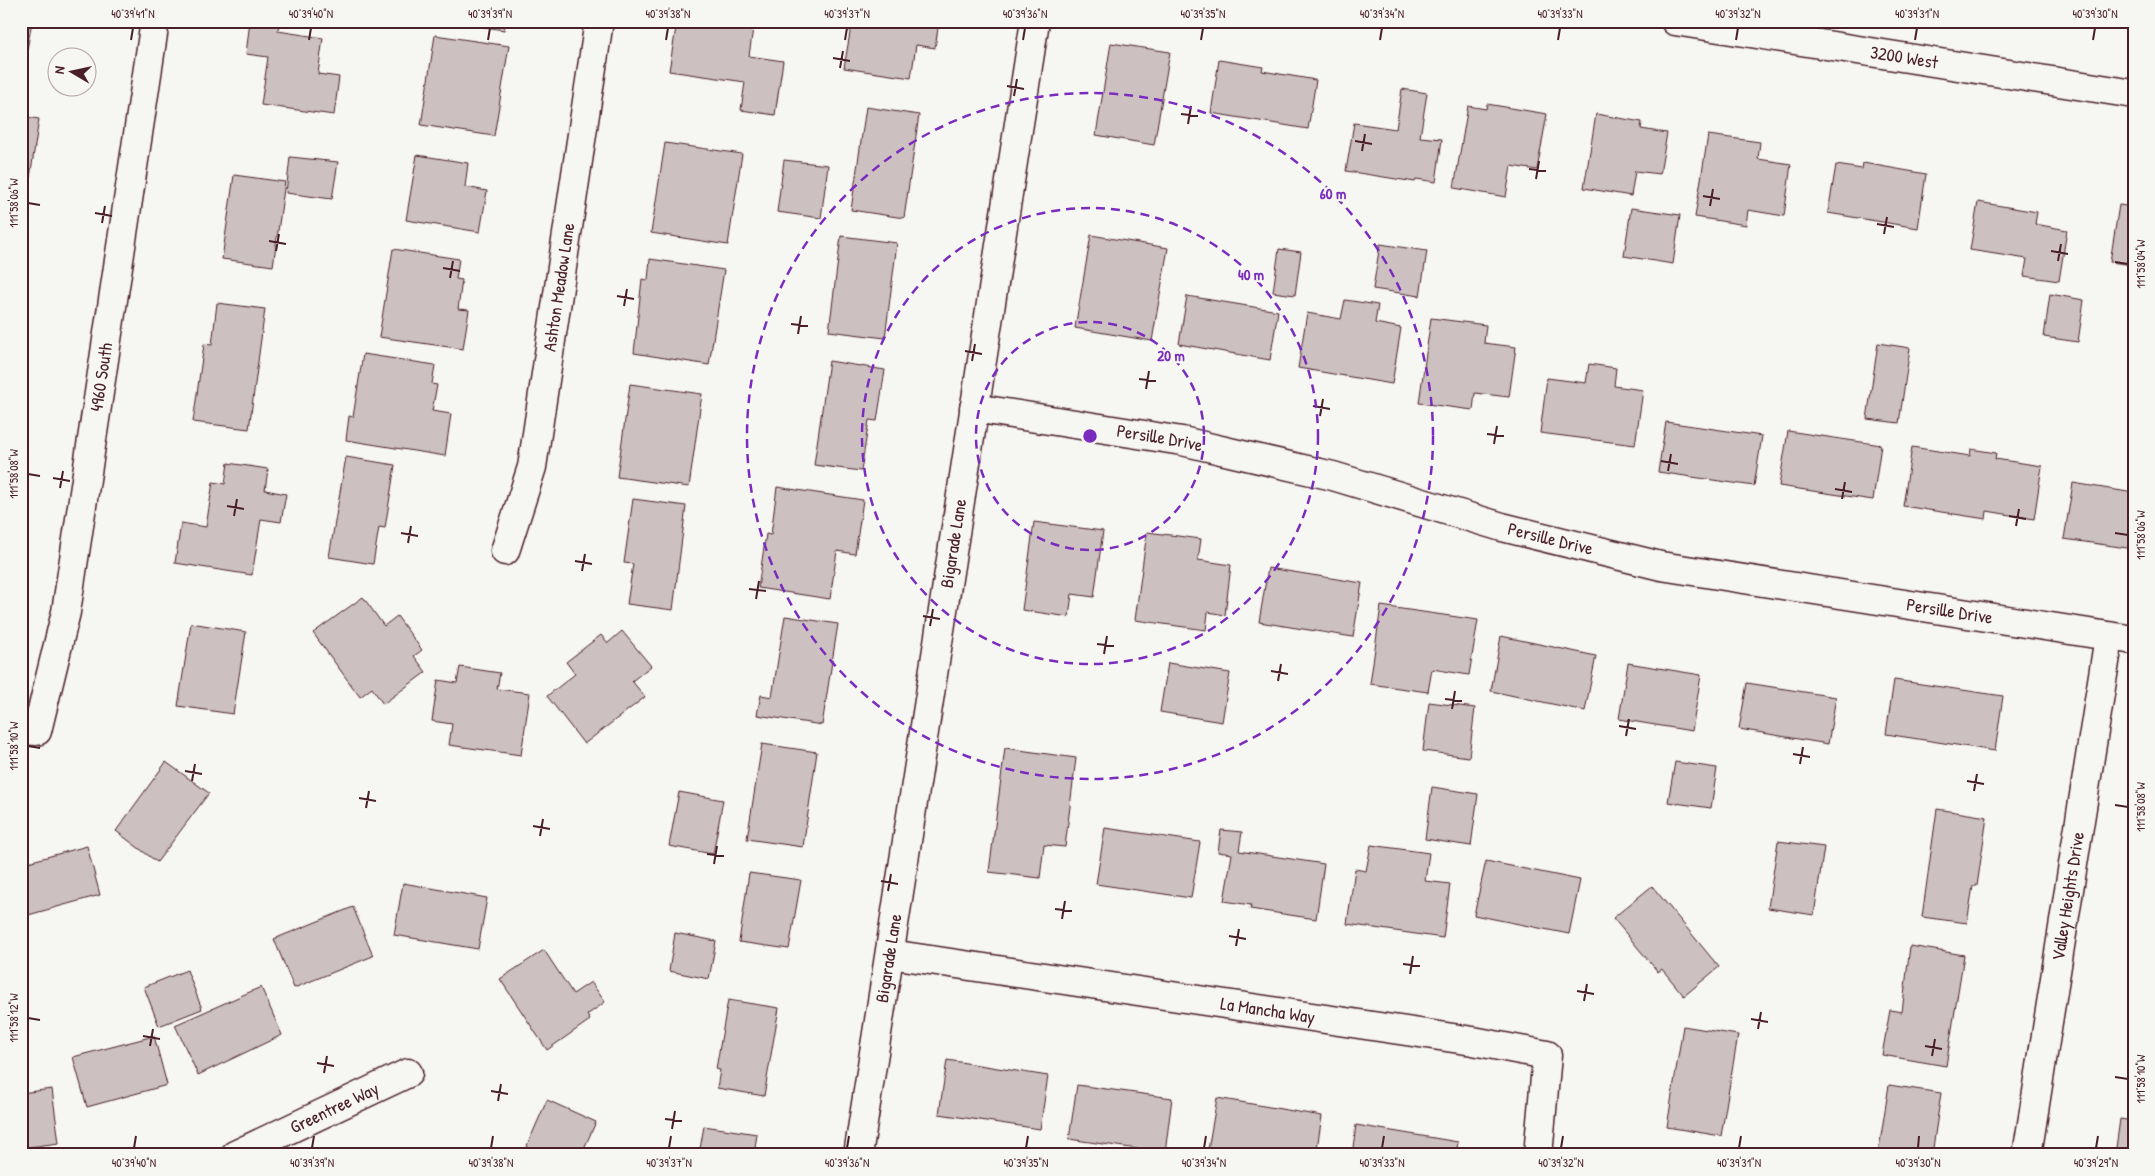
<svg xmlns="http://www.w3.org/2000/svg" width="2155" height="1176" font-family="'Patrick Hand',sans-serif">
  <style>
    .building { fill: #ccc1c0; stroke: #4a1f2b }
    .lines { fill: none; stroke-linecap: round; stroke-linejoin: round }
    .minor-casing { stroke: #4a1f2b; stroke-width: 31 }
    .minor { stroke: #f6f6f2; stroke-width: 28 }
    .ticks { fill: none; stroke: #4a1f2b; stroke-width: 2 }
    .ring { fill: none; stroke: #7b2cbf; stroke-width: 2.5; stroke-dasharray: 9 6 }
    .labels { text-anchor: middle; stroke-width: 4.5; stroke-linejoin: round; paint-order: stroke }
    .street-label { font-size: 18px; fill: #4a1f2b; stroke: #f6f6f2 }
    .centre { fill: #7b2cbf; stroke: #f6f6f2; stroke-width: 2.5 }
    .ring-label { font-size: 15px; text-anchor: middle; font-weight: bold; fill: #7b2cbf; stroke: #f6f6f2; stroke-width: 4.5; stroke-linejoin: round; paint-order: stroke }
    .neatline { fill: none; stroke: #4a1f2b; stroke-width: 2 }
    .ticks-label { font-size: 12px; text-anchor: middle; fill: #4a1f2b }
  </style>
  <rect width="100%" height="100%" fill="#f6f6f2"/>
  <filter id="ink" filterUnits="userSpaceOnUse"><feTurbulence type="fractalNoise" baseFrequency=".02" numOctaves="2"/><feDisplacementMap in="SourceGraphic" scale="10" xChannelSelector="R" yChannelSelector="G"/><feConvolveMatrix kernelMatrix="1 2 1 2 8 2 1 2 1" color-interpolation-filters="sRGB"/></filter>
  <g filter="url(#ink)">
    <g class="building">
      <polygon points="21,21 32,21 21,85"/>
      <polygon points="250,21 279,21 278,31 323,38 318,74 339,77 334,115 261,105 268,57 246,54"/>
      <polygon points="445,21 506,21 504,30"/>
      <polygon points="677,21 754,21 749,56 783,61 775,115 741,110 745,82 669,71"/>
      <polygon points="852,21 939,21 935,48 916,45 911,78 844,68"/>
      <polygon points="435,35 509,46 494,136 421,125"/>
      <polygon points="1111,43 1170,52 1154,145 1096,135"/>
      <polygon points="1219,60 1263,67 1262,71 1316,80 1308,129 1211,113"/>
      <polygon points="1402,89 1427,93 1420,137 1442,139 1436,182 1416,179 1415,182 1346,171 1354,123 1396,129"/>
      <polygon points="1487,104 1547,114 1537,170 1511,166 1506,197 1454,188 1468,106 1486,109"/>
      <polygon points="866,107 919,115 904,218 851,210"/>
      <polygon points="1596,114 1642,122 1641,129 1667,133 1660,174 1635,171 1631,196 1584,188"/>
      <polygon points="21,116 39,119 26,204 21,203"/>
      <polygon points="1708,135 1760,142 1758,159 1791,164 1784,216 1748,210 1746,225 1695,217"/>
      <polygon points="665,143 742,154 728,245 651,233"/>
      <polygon points="417,155 468,163 465,187 487,191 480,232 406,220"/>
      <polygon points="290,157 338,162 332,199 286,193"/>
      <polygon points="784,160 828,165 821,218 777,212"/>
      <polygon points="1863,163 1926,174 1918,228 1828,213 1836,165 1862,169"/>
      <polygon points="234,175 285,182 273,266 222,259"/>
      <polygon points="1978,202 2037,212 2035,224 2067,230 2059,281 2024,276 2027,259 1970,250"/>
      <polygon points="2119,205 2134,207 2134,290 2129,289 2133,265 2110,262"/>
      <polygon points="1631,208 1680,215 1673,264 1624,256"/>
      <polygon points="1091,235 1168,248 1152,341 1075,328"/>
      <polygon points="841,236 897,243 885,338 829,331"/>
      <polygon points="1380,244 1427,251 1420,296 1373,289"/>
      <polygon points="393,249 459,259 456,279 462,280 458,309 469,310 463,349 379,337"/>
      <polygon points="1279,249 1301,252 1295,295 1273,292"/>
      <polygon points="650,259 724,270 709,365 634,353 642,279 648,280"/>
      <polygon points="2050,294 2084,300 2078,342 2044,337"/>
      <polygon points="1187,296 1278,311 1270,360 1179,344"/>
      <polygon points="1345,300 1378,305 1375,323 1401,328 1392,384 1298,368 1307,313 1341,319"/>
      <polygon points="217,303 265,309 249,429 193,422 204,344 212,345"/>
      <polygon points="1431,318 1486,325 1484,343 1516,347 1509,397 1475,393 1473,410 1419,403"/>
      <polygon points="1878,343 1910,348 1899,423 1867,419"/>
      <polygon points="363,354 435,365 432,384 437,385 432,411 451,414 445,456 346,440 349,416 353,417"/>
      <polygon points="829,361 885,370 877,421 869,420 861,471 814,465"/>
      <polygon points="1589,364 1616,368 1614,386 1643,390 1635,445 1540,433 1547,378 1586,383"/>
      <polygon points="630,384 702,394 689,487 617,477"/>
      <polygon points="1666,422 1762,436 1754,486 1658,472"/>
      <polygon points="1788,431 1881,445 1873,500 1779,486"/>
      <polygon points="1912,447 1970,456 1971,449 1996,453 1995,459 2042,466 2034,519 1987,511 1986,519 1903,506"/>
      <polygon points="346,457 395,465 385,528 379,527 373,564 329,557"/>
      <polygon points="228,463 268,469 265,490 286,494 281,522 261,519 252,575 175,563 181,523 206,527 213,482 225,484"/>
      <polygon points="2073,483 2134,493 2134,549 2064,539"/>
      <polygon points="777,487 863,500 855,554 837,551 830,599 758,588 766,534 771,535"/>
      <polygon points="633,499 686,506 673,610 627,604 633,564 624,563"/>
      <polygon points="1034,522 1103,531 1094,597 1072,594 1069,617 1022,610"/>
      <polygon points="1147,532 1201,539 1198,560 1231,565 1225,615 1208,612 1206,630 1135,620"/>
      <polygon points="1268,568 1362,583 1353,637 1259,622"/>
      <polygon points="363,597 384,626 397,616 422,650 414,656 426,672 383,704 372,688 360,697 313,633"/>
      <polygon points="1381,606 1478,620 1469,675 1432,669 1428,692 1370,684"/>
      <polygon points="785,616 838,624 822,725 757,715 761,695 772,697"/>
      <polygon points="191,623 246,632 233,714 178,706"/>
      <polygon points="622,631 651,666 632,681 645,697 584,744 547,696 575,674 566,662 601,635 608,643"/>
      <polygon points="1501,636 1596,656 1585,711 1491,691"/>
      <polygon points="1168,663 1230,673 1222,722 1160,712"/>
      <polygon points="1628,663 1701,675 1692,731 1619,719"/>
      <polygon points="460,667 500,673 497,689 530,693 521,755 449,745 452,724 432,721 438,680 457,683"/>
      <polygon points="1894,680 2003,696 1995,751 1886,734"/>
      <polygon points="1747,683 1836,697 1828,744 1739,729"/>
      <polygon points="1429,702 1475,708 1469,757 1423,751"/>
      <polygon points="762,744 817,752 803,847 747,839"/>
      <polygon points="1005,748 1076,758 1065,847 1044,845 1040,878 989,872"/>
      <polygon points="166,762 209,793 157,862 116,831"/>
      <polygon points="1675,762 1717,768 1711,808 1668,802"/>
      <polygon points="1432,787 1478,794 1471,846 1425,839"/>
      <polygon points="679,792 723,800 713,854 669,846"/>
      <polygon points="1937,809 1987,817 1977,886 1973,886 1967,923 1922,917"/>
      <polygon points="1105,828 1200,842 1191,898 1096,884"/>
      <polygon points="1221,830 1242,832 1239,851 1324,864 1316,919 1250,909 1251,905 1224,901 1232,854 1218,852"/>
      <polygon points="1778,841 1824,847 1814,915 1768,908"/>
      <polygon points="1371,845 1429,853 1425,881 1450,884 1443,938 1347,924 1355,869 1366,871"/>
      <polygon points="87,846 100,895 21,917 21,864"/>
      <polygon points="1486,861 1580,880 1569,934 1474,915"/>
      <polygon points="749,873 801,880 789,949 739,942"/>
      <polygon points="403,883 487,898 478,949 394,935"/>
      <polygon points="1652,886 1719,967 1684,996 1662,969 1658,972 1613,918"/>
      <polygon points="353,907 373,956 294,988 274,939"/>
      <polygon points="675,933 716,941 709,979 669,971"/>
      <polygon points="1910,946 1964,955 1946,1066 1882,1055 1890,1010 1902,1012"/>
      <polygon points="544,950 573,994 591,982 605,1002 587,1015 590,1020 547,1050 500,979"/>
      <polygon points="187,970 202,1009 159,1026 144,987"/>
      <polygon points="261,987 282,1035 198,1075 175,1025"/>
      <polygon points="728,1000 779,1008 764,1096 717,1088 720,1070 716,1069"/>
      <polygon points="1683,1026 1738,1035 1721,1136 1667,1127"/>
      <polygon points="2134,1033 2134,1072 2128,1071"/>
      <polygon points="154,1036 167,1085 87,1107 73,1057"/>
      <polygon points="947,1060 1048,1076 1040,1129 939,1114"/>
      <polygon points="1077,1085 1172,1098 1165,1153 1069,1139"/>
      <polygon points="1889,1085 1941,1093 1932,1155 1878,1155"/>
      <polygon points="52,1089 59,1143 21,1148 21,1093"/>
      <polygon points="1217,1098 1322,1116 1316,1155 1234,1155 1208,1150"/>
      <polygon points="547,1100 596,1122 581,1155 523,1155"/>
      <polygon points="2120,1119 2134,1121 2134,1155 2115,1155"/>
      <polygon points="1356,1125 1458,1142 1456,1155 1352,1155"/>
      <polygon points="704,1126 757,1134 754,1155 699,1155"/>
    </g>
    <g class="lines">
      <g class="minor-casing">
        <g id="minor">
          <path id="s1" d="M1675 21 2134 94"/>
          <path id="s2" d="M974 408 1182 441 1333 476 1502 527 1661 566 2134 640"/>
          <path id="s3" d="M505 551 532 467 599 21"/>
          <path id="s4" d="M21 730 37 731 66 612 155 21"/>
          <path id="s5" d="M890 954 1473 1041 1547 1055 1538 1155"/>
          <path id="s6" d="M235 1155 408 1073"/>
          <path id="s7" d="M858 1155 1035 21"/>
          <path id="s8" d="M2027 1155 2109 637"/>
        </g>
      </g>
      <use href="#minor" class="minor"/>
    </g>
  </g>
  <path class="ticks" d="M131 40 133 28M309 40 311 28M488 40 490 28M666 40 668 28M845 40 847 28M1023 40 1025 28M1201 40 1203 28M1380 40 1382 28M1558 40 1560 28M1736 40 1738 28M1915 40 1917 28M2093 40 2095 28M833 58 850 61M840 68 843 51M1007 86 1024 89M1014 96 1017 79M1181 114 1198 116M1188 124 1191 106M1355 141 1372 144M1362 151 1365 134M1529 169 1546 171M1536 179 1539 161M1703 196 1720 199M28 203 40 205M1710 206 1713 189M95 213 112 216M102 223 105 206M1877 224 1894 227M1884 234 1887 217M269 241 286 244M276 251 279 234M2051 251 2068 254M2058 261 2061 244M2115 262 2128 264M443 268 460 271M450 278 453 261M617 296 634 299M624 306 627 289M791 324 808 326M798 334 801 316M965 351 982 354M972 361 975 344M1139 379 1156 381M1146 389 1149 371M1313 406 1330 409M1320 416 1323 399M1487 434 1504 436M1494 444 1497 426M1661 461 1678 464M1668 471 1671 454M28 474 40 476M53 478 70 481M60 488 63 471M1835 489 1852 492M1842 499 1845 482M227 506 244 509M234 516 237 499M2009 516 2026 519M2016 526 2019 509M401 533 418 536M2115 533 2128 535M408 543 411 526M575 561 592 564M582 571 585 554M749 589 766 591M756 599 759 581M923 616 940 619M930 626 933 609M1097 644 1114 646M1104 654 1107 636M1271 671 1288 674M1278 681 1281 664M1445 699 1462 701M1452 709 1455 691M1619 726 1636 729M1626 736 1629 719M28 746 40 748M1793 754 1810 757M1800 764 1803 747M185 771 202 774M192 781 195 764M1967 781 1984 784M1974 791 1977 774M359 798 376 801M2115 805 2128 807M366 808 369 791M533 826 550 829M540 836 543 819M707 854 724 856M714 864 717 846M881 881 898 884M888 891 891 874M1055 909 1072 911M1062 919 1065 901M1229 936 1246 939M1236 946 1239 929M1403 964 1420 966M1410 974 1413 956M1577 991 1594 994M1584 1001 1587 984M28 1018 40 1020M1751 1019 1768 1022M1758 1029 1761 1012M143 1036 160 1039M150 1046 153 1029M1925 1046 1942 1049M1932 1056 1935 1039M317 1063 334 1066M324 1073 327 1056M2115 1077 2128 1079M491 1091 508 1094M498 1101 501 1084M665 1119 682 1121M672 1129 675 1111M134 1148 136 1136M312 1148 314 1136M491 1148 493 1136M669 1148 671 1136M847 1148 849 1136M1026 1148 1028 1136M1204 1148 1206 1136M1382 1148 1384 1136M1561 1148 1563 1136M1739 1148 1741 1136M1918 1148 1919 1136M2096 1148 2098 1136"/>
  <g class="ring">
    <circle cx="1090" cy="436" r="114"/>
    <circle cx="1090" cy="436" r="228"/>
    <circle cx="1090" cy="436" r="343"/>
  </g>
  <g class="labels">
    <g class="street-label">
      <text dy="6" stroke="none"><textPath href="#s1" startOffset="232">3200 West</textPath></text>
      <text dy="6" stroke="none"><textPath href="#s3" startOffset="270">Ashton Meadow Lane</textPath></text>
      <text dy="6" stroke="none"><textPath href="#s4" startOffset="376">4960 South</textPath></text>
      <text dy="6" stroke="none"><textPath href="#s2" startOffset="188">Persille Drive</textPath></text>
      <text dy="6" stroke="none"><textPath href="#s2" startOffset="592">Persille Drive</textPath></text>
      <text dy="6" stroke="none"><textPath href="#s7" startOffset="619">Bigarade Lane</textPath></text>
      <text dy="6" stroke="none"><textPath href="#s2" startOffset="998">Persille Drive</textPath></text>
      <text dy="6" stroke="none"><textPath href="#s8" startOffset="262">Valley Heights Drive</textPath></text>
      <text dy="6" stroke="none"><textPath href="#s7" startOffset="199">Bigarade Lane</textPath></text>
      <text dy="6" stroke="none"><textPath href="#s5" startOffset="382">La Mancha Way</textPath></text>
      <text dy="6" stroke="none"><textPath href="#s6" startOffset="110">Greentree Way</textPath></text>
    </g>
  </g>
  <circle cx="1090" cy="436" r="8" class="centre"/>
  <g class="ring-label">
    <text x="1333" y="199">60 m</text>
    <text x="1251" y="280">40 m</text>
    <text x="1171" y="361">20 m</text>
  </g>
  <rect width="2155" height="1176" fill="none" stroke="#f6f6f2" stroke-width="55"/>
  <g transform="translate(72 72) rotate(279)"><circle r="24" fill="#f6f6f2" stroke="#b1a0a2"/>
  <path d="M0-4L9 19L0 12L-9 19Z" fill="#4a1f2b"/>
  <text y="-8" font-size="14" font-weight="bold" text-anchor="middle" fill="#4a1f2b">N</text>
  </g>
  <rect x="28" y="28" width="2100" height="1120" class="neatline"/>
  <g class="ticks-label">
    <text x="133" y="18">40°39'41"N</text>
    <text x="311" y="18">40°39'40"N</text>
    <text x="490" y="18">40°39'39"N</text>
    <text x="668" y="18">40°39'38"N</text>
    <text x="847" y="18">40°39'37"N</text>
    <text x="1025" y="18">40°39'36"N</text>
    <text x="1203" y="18">40°39'35"N</text>
    <text x="1382" y="18">40°39'34"N</text>
    <text x="1560" y="18">40°39'33"N</text>
    <text x="1738" y="18">40°39'32"N</text>
    <text x="1917" y="18">40°39'31"N</text>
    <text x="2095" y="18">40°39'30"N</text>
    <text transform="translate(14 203) rotate(-90)" y="4">111°58'06"W</text>
    <text transform="translate(2141 264) rotate(-90)" y="4">111°58'04"W</text>
    <text transform="translate(14 474) rotate(-90)" y="4">111°58'08"W</text>
    <text transform="translate(2141 535) rotate(-90)" y="4">111°58'06"W</text>
    <text transform="translate(14 746) rotate(-90)" y="4">111°58'10"W</text>
    <text transform="translate(2141 807) rotate(-90)" y="4">111°58'08"W</text>
    <text transform="translate(14 1018) rotate(-90)" y="4">111°58'12"W</text>
    <text transform="translate(2141 1079) rotate(-90)" y="4">111°58'10"W</text>
    <text x="134" y="1167">40°39'40"N</text>
    <text x="312" y="1167">40°39'39"N</text>
    <text x="491" y="1167">40°39'38"N</text>
    <text x="669" y="1167">40°39'37"N</text>
    <text x="847" y="1167">40°39'36"N</text>
    <text x="1026" y="1167">40°39'35"N</text>
    <text x="1204" y="1167">40°39'34"N</text>
    <text x="1382" y="1167">40°39'33"N</text>
    <text x="1561" y="1167">40°39'32"N</text>
    <text x="1739" y="1167">40°39'31"N</text>
    <text x="1918" y="1167">40°39'30"N</text>
    <text x="2096" y="1167">40°39'29"N</text>
  </g>
</svg>
